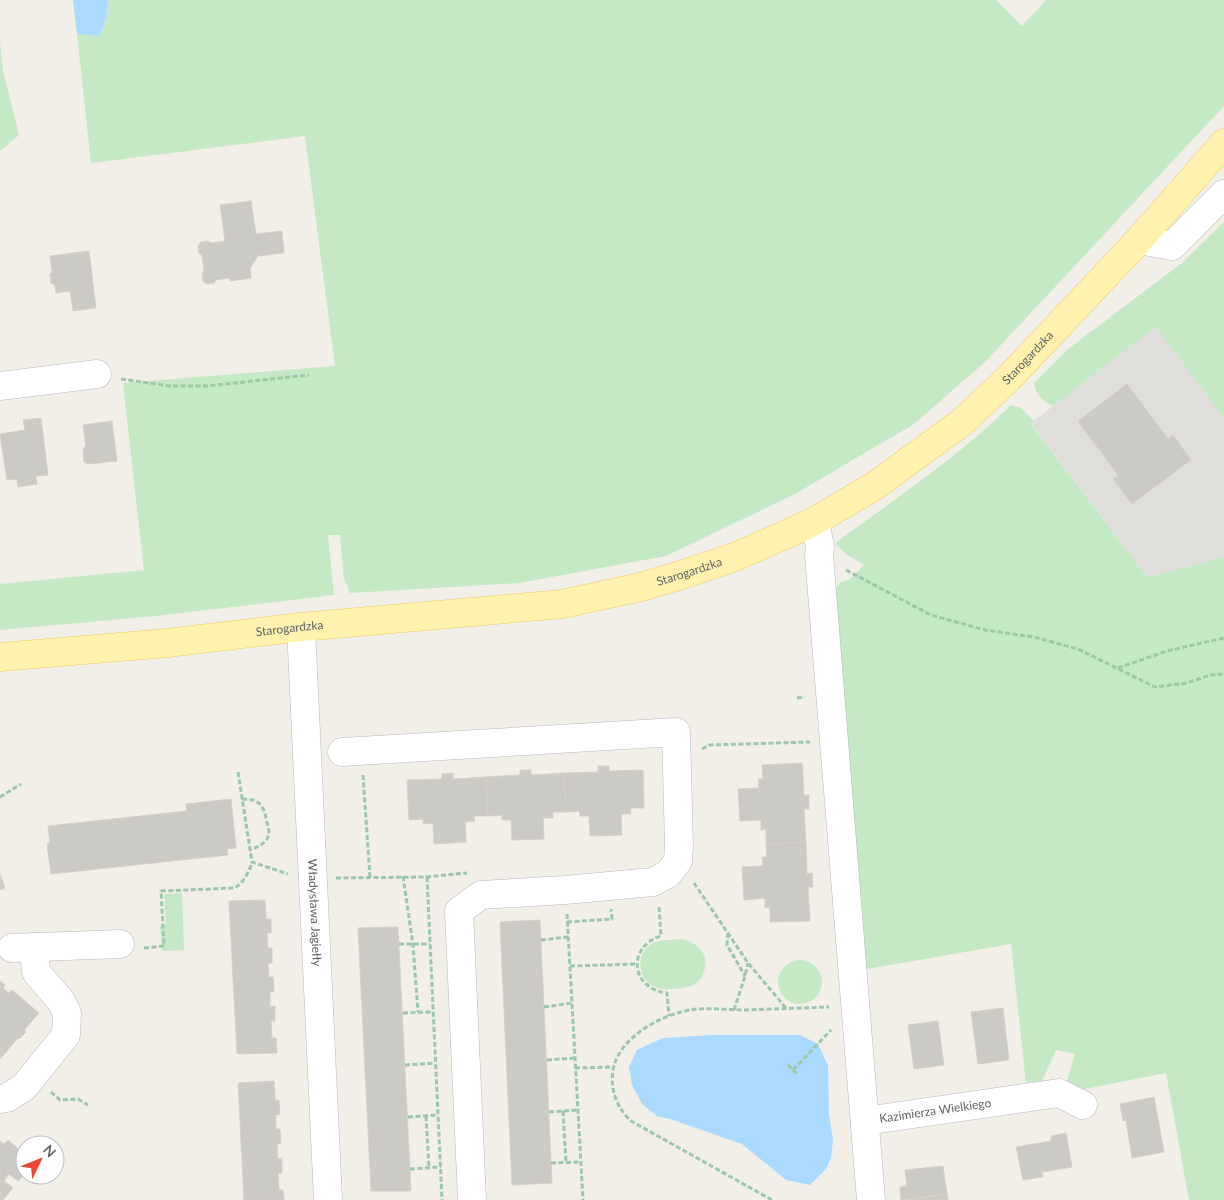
<svg xmlns="http://www.w3.org/2000/svg" width="1224" height="1200" font-family="Lato,sans-serif">
  <style>
    .industrial { fill: #e0deda }
    .green { fill: #c5e8c5 }
    .water { fill: #aadaff }
    .building { fill: #cccac5; stroke: #d6d1c6 }
    .lines { fill: none; stroke-linecap: round; stroke-linejoin: round }
    .minor-casing { stroke: #b5b8bc; stroke-width: 29 }
    .major-casing { stroke: #f2c960; stroke-width: 29 }
    .path { stroke: #9cc7a9; stroke-width: 3; stroke-dasharray: 5 2.5; stroke-linecap: butt }
    .minor { stroke: #fff; stroke-width: 28 }
    .major { stroke: #fff2af; stroke-width: 28 }
    .labels { text-anchor: middle; stroke-width: 4; stroke-linejoin: round; paint-order: stroke }
    .street-label { font-size: 12px; fill: #5f6368; stroke: #fff }
  </style>
  <rect width="100%" height="100%" fill="#f1efe8"/>
  <polygon class="industrial" points="1156,327 1224,418 1224,557 1147,577 1031,423"/>
  <g class="green">
    <polygon points="108,0 996,0 1022,26 1046,0 1224,0 1224,106 985,362 914,424 795,494 666,556 519,583 350,593 344,579 340,535 328,535 334,595 156,616 0,630 0,584 144,570 123,383 335,366 305,136 91,163 77,34 99,36 106,18"/>
    <polygon points="0,42 3,71 19,135 0,151"/>
    <path d="M1224 222V418L1156 327 1053 406C1044 403 1035 393 1034 383L1068 349 1182 263Z"/>
    <path d="M1011 405 1021 408 1034 421 1031 424 1147 577 1224 557V1200H1189L1166 1073 1080 1090 1067 1081 1075 1054 1056 1050 1042 1081 1026 1083 1011 944 861 970 833 591 841 582 849 580 864 565 846 554 835 543C895 499 958 457 1011 405Z"/>
    <polygon points="182,893 184,950 162,951 160,926 166,925 164,894"/>
    <path d="M683 939C700 944 711 957 703 974 701 979 698 983 693 985 687 988 680 988 674 989 667 989 661 990 655 987 637 979 635 953 653 943 662 939 674 940 683 939Z"/>
    <circle cx="800" cy="982" r="22"/>
  </g>
  <g class="water">
    <polygon points="73,0 108,0 106,18 99,36 77,34"/>
    <polygon points="713,1035 800,1035 818,1044 828,1065 829,1114 833,1140 831,1158 826,1169 810,1185 786,1180 742,1144 670,1119 657,1116 642,1104 632,1085 629,1067 637,1050 663,1038"/>
  </g>
  <g class="building">
    <polygon points="251,201 256,234 282,231 284,253 258,256 250,268 251,278 230,281 229,278 216,280 214,283 206,284 203,281 202,274 204,271 202,255 199,253 198,246 201,242 208,241 211,243 225,241 220,205"/>
    <polygon points="89,251 96,308 73,311 70,291 56,293 55,285 51,283 50,274 52,272 50,256"/>
    <polygon points="1127,384 1168,439 1173,435 1191,460 1132,504 1113,479 1118,475 1078,421"/>
    <polygon points="41,418 48,475 36,476 37,484 18,487 17,479 7,480 0,434 25,430 23,420"/>
    <polygon points="112,421 117,461 88,464 84,462 83,449 86,446 83,425"/>
    <polygon points="802,763 804,795 809,795 809,809 804,809 806,842 766,844 766,829 761,830 761,820 740,821 738,789 759,788 758,779 763,779 762,765"/>
    <polygon points="598,766 609,766 609,771 643,770 644,808 630,808 631,814 621,814 622,835 590,836 589,816 580,816 579,811 566,812 564,773 598,772"/>
    <polygon points="520,770 531,770 531,775 564,773 566,812 553,812 553,818 543,818 544,839 512,840 511,820 502,820 502,815 488,816 486,777 520,775"/>
    <polygon points="453,773 453,779 486,777 488,816 474,816 475,821 465,822 466,842 434,844 433,823 423,824 423,819 409,820 407,780 442,779 442,774"/>
    <polygon points="231,799 236,848 227,849 228,855 51,874 47,844 50,843 48,826 187,811 186,804"/>
    <polygon points="806,842 807,874 812,873 813,887 808,887 810,921 770,922 770,907 765,908 765,898 744,900 742,867 763,866 762,857 767,857 766,844"/>
    <polygon points="0,874 5,888 0,890"/>
    <polygon points="265,900 266,919 271,919 271,933 267,933 268,948 272,948 272,963 268,963 269,977 273,977 274,992 270,992 270,1007 275,1006 275,1021 271,1021 272,1038 276,1038 277,1053 237,1054 229,901"/>
    <polygon points="540,920 552,1183 512,1185 500,922"/>
    <polygon points="398,927 411,1191 371,1191 358,928"/>
    <polygon points="0,981 5,985 3,988 9,993 12,990 39,1013 24,1030 26,1032 19,1039 18,1038 0,1059"/>
    <polygon points="1003,1008 1009,1060 978,1064 971,1012"/>
    <polygon points="938,1021 944,1065 914,1069 908,1025"/>
    <polygon points="274,1081 275,1100 279,1100 280,1114 276,1115 276,1129 280,1129 281,1144 277,1144 278,1159 282,1158 282,1173 278,1173 279,1190 283,1190 284,1200 244,1200 238,1083"/>
    <polygon points="1154,1097 1164,1152 1132,1158 1126,1120 1123,1121 1120,1104"/>
    <polygon points="1066,1133 1072,1167 1042,1172 1043,1177 1023,1180 1016,1147 1051,1141 1051,1136"/>
    <polygon points="8,1140 25,1155 25,1174 18,1181 9,1174 4,1181 13,1188 3,1200 0,1200 0,1141 4,1144"/>
    <polygon points="943,1166 947,1194 901,1200 900,1187 907,1186 905,1170"/>
    <polygon points="947,1194 948,1200 907,1200"/>
  </g>
  <g class="lines">
    <g class="minor-casing">
      <g id="minor">
        <polyline points="1139,240 1172,246 1224,194"/>
        <polyline points="0,386 97,374"/>
        <polyline points="815,521 820,547 819,555 871,1200"/>
        <path id="s1" d="M301 627 328 1200"/>
        <polyline points="342,752 676,732 679,846 678,861 668,874 653,882 565,890 481,895 459,911 472,1200"/>
        <polyline points="12,948 120,944"/>
        <polyline points="0,1099 7,1098 24,1087 66,1035 67,1013 61,1001 36,972 34,947"/>
        <path id="s2" d="M865 1121 1059 1093 1083 1105"/>
      </g>
    </g>
    <g class="major-casing">
      <g id="major">
        <path id="s3" d="M0 657 167 643 301 627 562 604 641 587 681 575 732 558 783 536 815 521 876 485 962 422 1009 378 1139 240 1224 143"/>
      </g>
    </g>
    <g class="path">
      <polyline points="121,379 170,386 207,386 309,375"/>
      <polyline points="846,570 931,615 985,630 1034,637 1078,649 1155,687 1187,683 1210,675 1224,674"/>
      <polyline points="1118,668 1167,651 1224,638"/>
      <polyline points="797,698 805,697"/>
      <polyline points="702,749 709,745 810,742"/>
      <polyline points="238,772 252,862 288,874"/>
      <polyline points="363,775 370,877"/>
      <polyline points="0,797 21,784"/>
      <path d="M242 799C261 799 264 806 267 823 269 829 270 834 267 839 263 845 257 847 250 850"/>
      <polyline points="403,876 413,945 418,1012"/>
      <polyline points="427,877 442,1200"/>
      <polyline points="336,878 427,877 467,873"/>
      <polyline points="694,883 748,963 786,1008"/>
      <path d="M659 907 661 936C626 947 631 989 667 993L669 1016"/>
      <polyline points="567,914 583,1200"/>
      <polyline points="567,922 612,919 611,909"/>
      <polyline points="728,933 727,945 745,976"/>
      <polyline points="541,940 568,937"/>
      <polyline points="399,944 430,944"/>
      <path d="M144 948 164 946 161 891 234 888C242 885 250 871 252 862"/>
      <polyline points="570,966 637,964"/>
      <polyline points="544,1007 572,1003"/>
      <polyline points="734,1010 745,976 748,963"/>
      <polyline points="403,1013 433,1012"/>
      <polyline points="547,1060 575,1058"/>
      <polyline points="405,1065 435,1063"/>
      <polyline points="788,1065 793,1070 831,1030"/>
      <polyline points="575,1068 614,1067"/>
      <polyline points="793,1070 798,1075"/>
      <polyline points="51,1092 60,1100 78,1099 88,1105"/>
      <polyline points="563,1111 566,1162"/>
      <polyline points="549,1112 577,1110"/>
      <polyline points="426,1116 429,1168"/>
      <polyline points="408,1117 438,1115"/>
      <polyline points="551,1163 581,1162"/>
      <polyline points="410,1169 441,1167"/>
      <path d="M772 1200 631 1121C617 1108 610 1090 613 1070 619 1036 665 1012 697 1009 713 1008 730 1010 746 1010 774 1009 802 1008 829 1007"/>
    </g>
    <use href="#minor" class="minor"/>
    <use href="#major" class="major"/>
  </g>
  <g class="labels">
    <g class="street-label">
      <text dy="4" stroke="none"><textPath href="#s3" startOffset="1101">Starogardzka</textPath></text>
      <text dy="4" stroke="none"><textPath href="#s3" startOffset="696">Starogardzka</textPath></text>
      <text dy="4" stroke="none"><textPath href="#s3" startOffset="291">Starogardzka</textPath></text>
      <text dy="4" stroke="none"><textPath href="#s1" startOffset="286">Władysława Jagiełły</textPath></text>
      <text dy="4" stroke="none"><textPath href="#s2" startOffset="71">Kazimierza Wielkiego</textPath></text>
    </g>
  </g>
  <g transform="translate(40 1160) rotate(47)"><circle r="24" fill="#ffffff" stroke="#bfc1c3"/>
  <path d="M0-4L9 19L0 12L-9 19Z" fill="#ea4335"/>
  <text y="-8" font-size="14" font-weight="bold" text-anchor="middle" fill="#5f6368">N</text>
  </g>
</svg>
